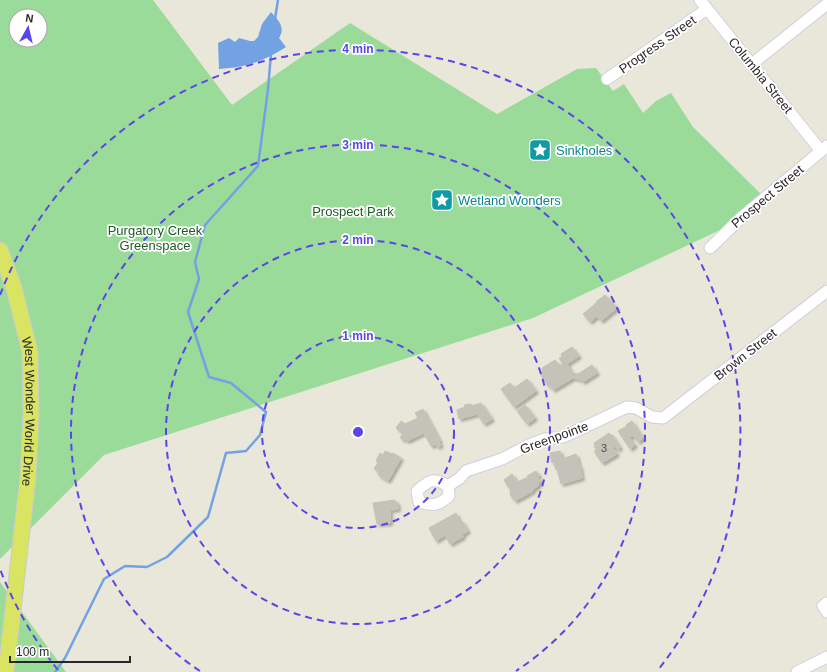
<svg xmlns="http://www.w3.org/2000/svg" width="827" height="672" font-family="Helvetica,sans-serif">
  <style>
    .green { fill: #9bdb99; fill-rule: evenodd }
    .water { fill: #73a2e3 }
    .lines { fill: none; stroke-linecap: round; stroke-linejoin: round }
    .stream { stroke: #73a2e3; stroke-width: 2.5 }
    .building { fill: #c4c3b9; stroke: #c3c3b3; filter: url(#shadow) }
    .minor-casing { stroke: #d1cfdf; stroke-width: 13 }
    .major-casing { stroke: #cbcbcb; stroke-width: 17 }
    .minor { stroke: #fff; stroke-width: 11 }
    .major { stroke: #d9e463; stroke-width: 15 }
    .ring { fill: none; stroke: #5a45ea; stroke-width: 2; stroke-dasharray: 7 5 }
    .labels { text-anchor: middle; stroke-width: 3.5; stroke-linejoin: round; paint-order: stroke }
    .number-label { font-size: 11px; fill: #4e4e4c }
    .street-label { font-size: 13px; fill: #272727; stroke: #fff }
    .culture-label { font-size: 13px; fill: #0d838f; stroke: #fff; text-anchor: start }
    .park-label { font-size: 13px; fill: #1e5c25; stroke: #fff }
    .centre { fill: #5a45ea; stroke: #fff; stroke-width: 2 }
    .ring-label { font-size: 12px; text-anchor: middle; font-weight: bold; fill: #5a45ea; stroke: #fff; stroke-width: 3.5; stroke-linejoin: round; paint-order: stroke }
  </style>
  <defs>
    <filter id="shadow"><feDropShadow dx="2.5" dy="2.5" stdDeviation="1" flood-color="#0004"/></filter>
  </defs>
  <rect width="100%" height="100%" fill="#e8e7d9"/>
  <g class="green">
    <path d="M0 0H153L232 105 350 23 497 114 577 69 596 68 613 91 624 84 643 113 656 101 671 93 693 127 763 196 752 203 720 230 533 318 104 455 0 559ZM16 16H40V40H16Z"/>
    <polygon points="0,582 66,672 0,672"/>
  </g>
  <path class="water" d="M271 12C278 20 286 27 279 38L286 47C262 62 247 67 219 69L218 43 229 38 235 42 239 38 250 41H254L258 37 262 24Z"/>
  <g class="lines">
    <g class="stream">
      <polyline points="275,19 278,0"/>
      <polyline points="55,672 65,658 104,579 125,566 147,567 167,557 208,517 226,453 246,451 260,435 266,412 231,383 209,377 188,312 199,279 195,262 205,225 258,166 268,89 271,54"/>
    </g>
  </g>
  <g class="building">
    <polygon points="605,295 617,308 601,321 597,316 590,322 583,314 595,304 598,300 600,299"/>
    <polygon points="572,347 579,356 567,364 572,373 578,374 592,365 597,373 583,382 581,380 573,378 553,390 550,386 548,386 540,373 543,371 542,368 555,360 559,366 563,364 559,358 562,357 561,354"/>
    <polygon points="527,379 536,391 514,407 501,389 510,383 514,388"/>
    <polygon points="481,403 492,419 484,424 477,414 459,419 457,410 465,407 464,405 471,404 471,406"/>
    <polygon points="525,405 535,418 527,424 517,411"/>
    <polygon points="423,409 440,441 439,442 441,445 437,447 436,444 431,446 424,433 407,441 404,439 403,440 400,438 403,434 396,428 401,421 405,424 418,418 415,413"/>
    <polygon points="632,421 643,438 638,442 634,436 629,437 635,445 630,449 618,431 627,426 626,425"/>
    <polygon points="609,433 611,435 612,435 620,447 618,450 615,446 613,447 613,450 614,449 617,454 602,463 594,451 597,450 594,447 595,445 594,443"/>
    <polygon points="385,451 392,454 393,453 401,458 388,481 378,475 380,472 374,469 378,462 376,461 380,453 383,455"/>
    <polygon points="560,451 563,462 566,462 565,458 576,454 579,465 577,466 578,467 580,466 582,478 561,484 557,469 556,470 554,462 552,463 550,453"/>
    <polygon points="536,471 539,475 538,477 541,481 538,483 539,485 532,490 533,491 515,501 510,495 511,495 510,492 511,491 504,480 512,474 517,482 526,478 528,480 527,476"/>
    <polygon points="395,500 395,503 397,502 398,509 390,510 390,523 377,524 373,503"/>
    <polygon points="456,513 460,522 462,521 468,531 462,535 463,537 450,544 445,535 436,541 429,528"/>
  </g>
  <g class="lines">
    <g class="minor-casing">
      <g id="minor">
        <polyline points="700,0 821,151"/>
        <polyline points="752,64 827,4"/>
        <polyline points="607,79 707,9"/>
        <polyline points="710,248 742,217 827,146"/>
        <path d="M448 486 449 496C438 506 433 506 419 502L417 491C429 480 434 477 448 486L460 478 466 471 502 459 527 446 545 439 563 437 572 433 627 407 636 408 652 417 663 418 827 291"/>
        <polyline points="827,603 823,606 827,612"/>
        <polyline points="797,672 827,657"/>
      </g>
    </g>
    <g class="major-casing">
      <g id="major">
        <path id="s1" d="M0 250 14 288 30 352 31 414 28 477 6 672"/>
      </g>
    </g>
    <use href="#minor" class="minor"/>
    <use href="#major" class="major"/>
  </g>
  <g class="ring">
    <circle cx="358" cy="432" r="96"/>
    <circle cx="358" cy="432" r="192"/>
    <path d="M200 671A287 287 0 1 1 516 671"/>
    <path d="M58 670A383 383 0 0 1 0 569M0 295A383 383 0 1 1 658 670"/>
  </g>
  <defs>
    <g id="sight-square" transform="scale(1.15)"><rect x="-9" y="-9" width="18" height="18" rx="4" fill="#0f9aa8" stroke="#fff"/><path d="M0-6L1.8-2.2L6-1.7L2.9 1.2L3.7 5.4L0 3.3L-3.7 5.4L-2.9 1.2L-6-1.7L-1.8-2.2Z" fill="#fff"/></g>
  </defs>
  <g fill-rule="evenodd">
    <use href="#sight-square" x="540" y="150"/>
    <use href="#sight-square" x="442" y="200"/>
  </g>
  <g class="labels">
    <g class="number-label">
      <text x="604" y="452">3</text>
    </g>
    <g class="street-label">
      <text transform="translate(657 44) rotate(-35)" y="5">Progress Street</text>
      <text transform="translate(761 75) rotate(51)" y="5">Columbia Street</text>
      <text transform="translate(767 196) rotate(-40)" y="5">Prospect Street</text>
      <text transform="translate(745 354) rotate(-38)" y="5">Brown Street</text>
      <text dy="5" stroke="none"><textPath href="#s1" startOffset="166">West Wonder World Drive</textPath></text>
      <text transform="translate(554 437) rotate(-20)" y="5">Greenpointe</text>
    </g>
    <g class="culture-label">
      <text x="556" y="155">Sinkholes</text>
      <text x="458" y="205">Wetland Wonders</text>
    </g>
    <g class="park-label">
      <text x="353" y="216">Prospect Park</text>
      <text x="155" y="235">Purgatory Creek<tspan x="155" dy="15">Greenspace</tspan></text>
    </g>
  </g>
  <circle cx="358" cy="432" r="6" class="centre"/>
  <g class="ring-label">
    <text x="358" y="53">4 min</text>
    <text x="358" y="149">3 min</text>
    <text x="358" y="244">2 min</text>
    <text x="358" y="340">1 min</text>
  </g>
  <g transform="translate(28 28) rotate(8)"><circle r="19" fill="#ffffff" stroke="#a9a9a9"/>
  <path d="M0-3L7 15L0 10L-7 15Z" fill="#5a45ea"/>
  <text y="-6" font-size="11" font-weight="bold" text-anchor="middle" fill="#272727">N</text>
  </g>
  <path d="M10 656v6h120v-6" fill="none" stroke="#272727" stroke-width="2"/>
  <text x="16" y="656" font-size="12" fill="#272727" stroke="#ffffff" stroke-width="3" paint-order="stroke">100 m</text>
</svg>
